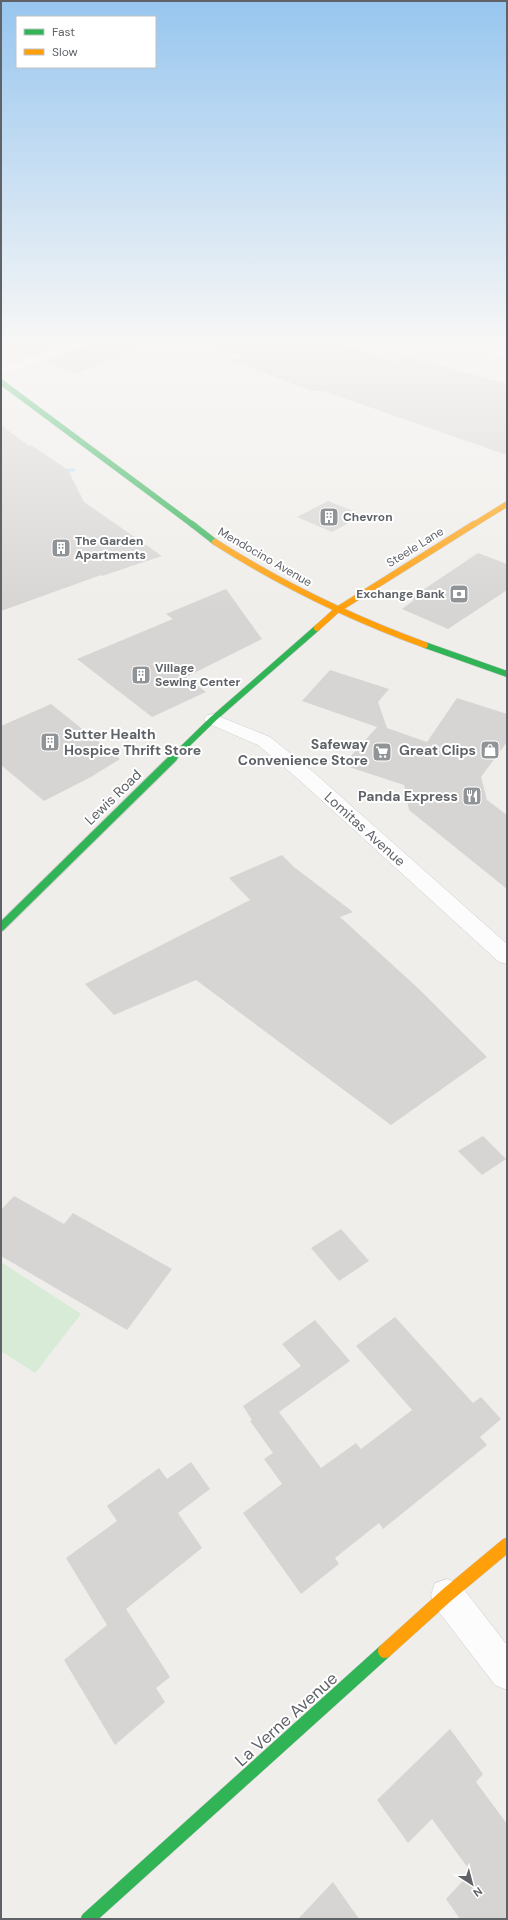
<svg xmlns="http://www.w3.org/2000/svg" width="508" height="1920" font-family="'DM Sans',sans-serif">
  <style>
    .green { fill: #d8ebd6 }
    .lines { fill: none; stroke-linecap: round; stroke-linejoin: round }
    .stream { fill: #bfe0f9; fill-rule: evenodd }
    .building { fill: #d6d5d3 }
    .street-casing { stroke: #cbcccc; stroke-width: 1 }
    .fast-far3-casing { stroke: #cacacb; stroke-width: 6 }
    .fast-far2-casing { stroke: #cacacb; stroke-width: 7 }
    .fast-far1-casing { stroke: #cacacb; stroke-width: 10 }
    .fast-casing { stroke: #cacacb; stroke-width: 15 }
    .slow-far2-casing { stroke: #cacacb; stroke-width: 6 }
    .slow-far1-casing { stroke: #cacacb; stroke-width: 7 }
    .slow-casing { stroke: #cacacb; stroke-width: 15 }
    .street { fill: #fdfcfc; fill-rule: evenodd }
    .fast-far3 { stroke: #30b455; stroke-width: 5.5 }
    .fast-far2 { stroke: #30b455; stroke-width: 6 }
    .fast-far1 { stroke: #30b455; stroke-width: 8 }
    .fast { stroke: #30b455; stroke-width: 14 }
    .slow-far2 { stroke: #ff9f0a; stroke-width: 5.5 }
    .slow-far1 { stroke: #ff9f0a; stroke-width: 6 }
    .slow { stroke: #ff9f0a; stroke-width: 14 }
    .labels { text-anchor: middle; stroke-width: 4; stroke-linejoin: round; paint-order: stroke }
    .far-poi-label { font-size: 12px; font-weight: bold; fill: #5f6368; stroke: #fff; text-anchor: start }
    .far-street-label { font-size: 12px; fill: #5f6368; stroke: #fff }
    .poi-label { font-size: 14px; font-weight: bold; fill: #5f6368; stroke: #fff; text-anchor: end }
    .street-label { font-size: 14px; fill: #5f6368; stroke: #fff }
    .near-street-label { font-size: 17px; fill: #5f6368; stroke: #fff }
  </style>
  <rect width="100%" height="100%" fill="#efeeea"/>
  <polygon class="green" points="1,1262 81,1314 35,1373 1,1351"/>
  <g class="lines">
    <polygon class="stream" points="73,468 75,469 75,471 55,474 52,472 55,470"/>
  </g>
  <g class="building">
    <polygon points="1,342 70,342 29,357 1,346"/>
    <polygon points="91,342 153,342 153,343 75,374 43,362 89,345"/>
    <polygon points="215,342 333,342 394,361 405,356 507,384 507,455 323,391 312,391 231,361 242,356 214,347"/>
    <polygon points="1,425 29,446 31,445 68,470 84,502 162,556 102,576 101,575 1,611"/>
    <polygon points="328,501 363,515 332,532 297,517"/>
    <polygon points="478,553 507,564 507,590 448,629 402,609 414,600 411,598"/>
    <polygon points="226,589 262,639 186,677 206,692 152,717 77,659 173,619 166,614"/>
    <polygon points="330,670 389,689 378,702 387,728 427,742 457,698 507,714 507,742 481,777 487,800 507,815 507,889 409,810 404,785 343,765 377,727 302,701"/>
    <polygon points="51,704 120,759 91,777 44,801 1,765 1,726"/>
    <polygon points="282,855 294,867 353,912 340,917 419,989 487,1057 391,1125 196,980 114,1015 85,984 250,900 229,878"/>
    <polygon points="483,1136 506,1159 482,1175 458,1151"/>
    <polygon points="14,1196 64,1224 73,1213 172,1269 127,1330 1,1256 1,1210"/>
    <polygon points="341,1229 369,1261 339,1281 311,1248"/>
    <polygon points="395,1317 473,1403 481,1397 501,1419 480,1437 487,1445 383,1529 379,1523 335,1558 339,1564 301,1594 243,1513 282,1484 264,1459 273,1453 250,1421 252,1420 243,1406 301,1366 282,1344 315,1320 350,1361 279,1412 321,1468 356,1443 361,1449 412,1410 356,1346"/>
    <polygon points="191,1462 210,1489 178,1513 202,1548 126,1609 170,1677 156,1688 165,1702 115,1745 64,1660 107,1625 66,1558 117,1521 107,1506 159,1468 167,1479"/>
    <polygon points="450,1729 483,1774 476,1782 507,1824 507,1919 460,1919 446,1899 471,1872 432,1819 408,1843 377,1800"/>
    <polygon points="333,1882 359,1919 298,1919"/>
  </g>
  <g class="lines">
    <g class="street-casing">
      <g id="street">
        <polygon points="74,342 90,342 88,344 1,376 1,368"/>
        <polygon points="457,342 474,342 507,351 507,358 459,344"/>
        <polygon points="213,714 270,737 311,770 507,944 507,964 499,962 297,778 258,745 207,723 204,719 207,715"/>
        <polygon points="447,1579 459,1583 507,1645 507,1690 495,1685 435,1607 431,1595 435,1583"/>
      </g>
    </g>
    <g class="fast-far3-casing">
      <polyline id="fast-far3" points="1,382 193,525"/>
    </g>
    <g class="fast-far2-casing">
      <g id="fast-far2">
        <polyline points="192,524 215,542"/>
        <polyline points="425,645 507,674"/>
        <polyline points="172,759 213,719 317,628"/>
      </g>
    </g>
    <g class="fast-far1-casing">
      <polyline id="fast-far1" points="1,927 173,758"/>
    </g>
    <g class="fast-casing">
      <polyline id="fast" points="88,1919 385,1651"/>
    </g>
    <g class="slow-far2-casing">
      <polyline id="slow-far2" points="473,525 507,504"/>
    </g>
    <g class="slow-far1-casing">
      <g id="slow-far1">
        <path d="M215 542C281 584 351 618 425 645"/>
        <polyline points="317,628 337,610 474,524"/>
      </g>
    </g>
    <g class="slow-casing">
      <polyline id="slow" points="385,1651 447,1595 507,1545"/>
    </g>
    <use href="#street" class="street"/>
    <use href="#fast-far3" class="fast-far3"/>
    <use href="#fast-far2" class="fast-far2"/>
    <use href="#fast-far1" class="fast-far1"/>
    <use href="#fast" class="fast"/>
    <use href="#slow-far2" class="slow-far2"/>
    <use href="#slow-far1" class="slow-far1"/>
    <use href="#slow" class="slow"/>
  </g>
  <linearGradient id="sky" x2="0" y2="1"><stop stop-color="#97c6ef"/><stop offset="0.56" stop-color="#f8f7f6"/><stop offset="1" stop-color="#f8f7f6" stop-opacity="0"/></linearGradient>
  <rect width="508" height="611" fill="url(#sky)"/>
  <defs>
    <g id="building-square" transform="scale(1)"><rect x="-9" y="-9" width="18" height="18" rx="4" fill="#919496" stroke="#fff"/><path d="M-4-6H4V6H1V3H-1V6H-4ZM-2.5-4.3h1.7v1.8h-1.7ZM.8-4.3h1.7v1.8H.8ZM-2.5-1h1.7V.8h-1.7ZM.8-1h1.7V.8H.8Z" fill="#fff"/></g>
    <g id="bank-square" transform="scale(1)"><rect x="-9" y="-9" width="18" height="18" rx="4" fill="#919496" stroke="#fff"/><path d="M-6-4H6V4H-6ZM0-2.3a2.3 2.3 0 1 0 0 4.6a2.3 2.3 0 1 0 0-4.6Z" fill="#fff"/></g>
    <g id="shop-square" transform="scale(1)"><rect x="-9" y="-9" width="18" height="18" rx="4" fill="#919496" stroke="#fff"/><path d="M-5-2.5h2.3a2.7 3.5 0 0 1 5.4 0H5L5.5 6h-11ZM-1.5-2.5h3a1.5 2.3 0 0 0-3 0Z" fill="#fff"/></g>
    <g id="supermarket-square" transform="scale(1)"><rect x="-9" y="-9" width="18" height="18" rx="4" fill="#919496" stroke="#fff"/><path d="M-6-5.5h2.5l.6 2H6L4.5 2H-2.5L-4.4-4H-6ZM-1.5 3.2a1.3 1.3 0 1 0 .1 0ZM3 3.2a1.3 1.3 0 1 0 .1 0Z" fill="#fff"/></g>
    <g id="restaurant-square" transform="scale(1)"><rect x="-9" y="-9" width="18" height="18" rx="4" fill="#919496" stroke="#fff"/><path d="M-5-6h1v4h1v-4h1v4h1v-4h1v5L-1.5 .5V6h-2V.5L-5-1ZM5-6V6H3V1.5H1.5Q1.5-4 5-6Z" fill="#fff"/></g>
  </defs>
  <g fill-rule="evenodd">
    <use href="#building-square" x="329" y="517"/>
    <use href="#building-square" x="61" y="548"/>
    <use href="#bank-square" x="459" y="594"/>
    <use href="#building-square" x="141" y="675"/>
    <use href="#building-square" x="50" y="742"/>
    <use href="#shop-square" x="490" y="750"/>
    <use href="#supermarket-square" x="382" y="752"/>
    <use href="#restaurant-square" x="472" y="796"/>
  </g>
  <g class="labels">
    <g class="far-poi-label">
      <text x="343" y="521">Chevron</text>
      <text x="75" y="545">The Garden<tspan x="75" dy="14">Apartments</tspan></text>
      <text x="445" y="598" text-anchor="end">Exchange Bank</text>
      <text x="155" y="672">Village<tspan x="155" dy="14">Sewing Center</tspan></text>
    </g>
    <g class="far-street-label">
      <text transform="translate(415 547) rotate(-32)" y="4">Steele Lane</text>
      <text transform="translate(265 557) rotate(30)" y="4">Mendocino Avenue</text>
    </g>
    <g class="poi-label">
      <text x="64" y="739" text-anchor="start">Sutter Health<tspan x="64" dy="16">Hospice Thrift Store</tspan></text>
      <text x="368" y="749">Safeway<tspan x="368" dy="16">Convenience Store</tspan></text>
      <text x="476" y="755">Great Clips</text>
      <text x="458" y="801">Panda Express</text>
    </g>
    <g class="street-label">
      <text transform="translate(113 797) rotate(-44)" y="5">Lewis Road</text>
      <text transform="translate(365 829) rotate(42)" y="5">Lomitas Avenue</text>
    </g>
    <g class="near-street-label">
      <text transform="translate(286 1719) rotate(-42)" y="6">La Verne Avenue</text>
    </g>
  </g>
  <rect width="508" height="1920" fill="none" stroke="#5f6368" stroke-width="4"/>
  <rect x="16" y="16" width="140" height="52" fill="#ffffff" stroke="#bfc1c3"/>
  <rect x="24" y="29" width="20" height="6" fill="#30b455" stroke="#bfc1c3"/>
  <text x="52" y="36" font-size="12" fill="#5f6368">Fast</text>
  <rect x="24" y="49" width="20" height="6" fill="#ff9f0a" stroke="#bfc1c3"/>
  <text x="52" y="56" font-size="12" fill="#5f6368">Slow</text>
  <g transform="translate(472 1884) rotate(144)" stroke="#ffffff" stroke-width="3" paint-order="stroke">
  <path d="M0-3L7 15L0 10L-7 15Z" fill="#5f6368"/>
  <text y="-6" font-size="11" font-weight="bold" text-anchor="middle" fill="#5f6368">N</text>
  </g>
</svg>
